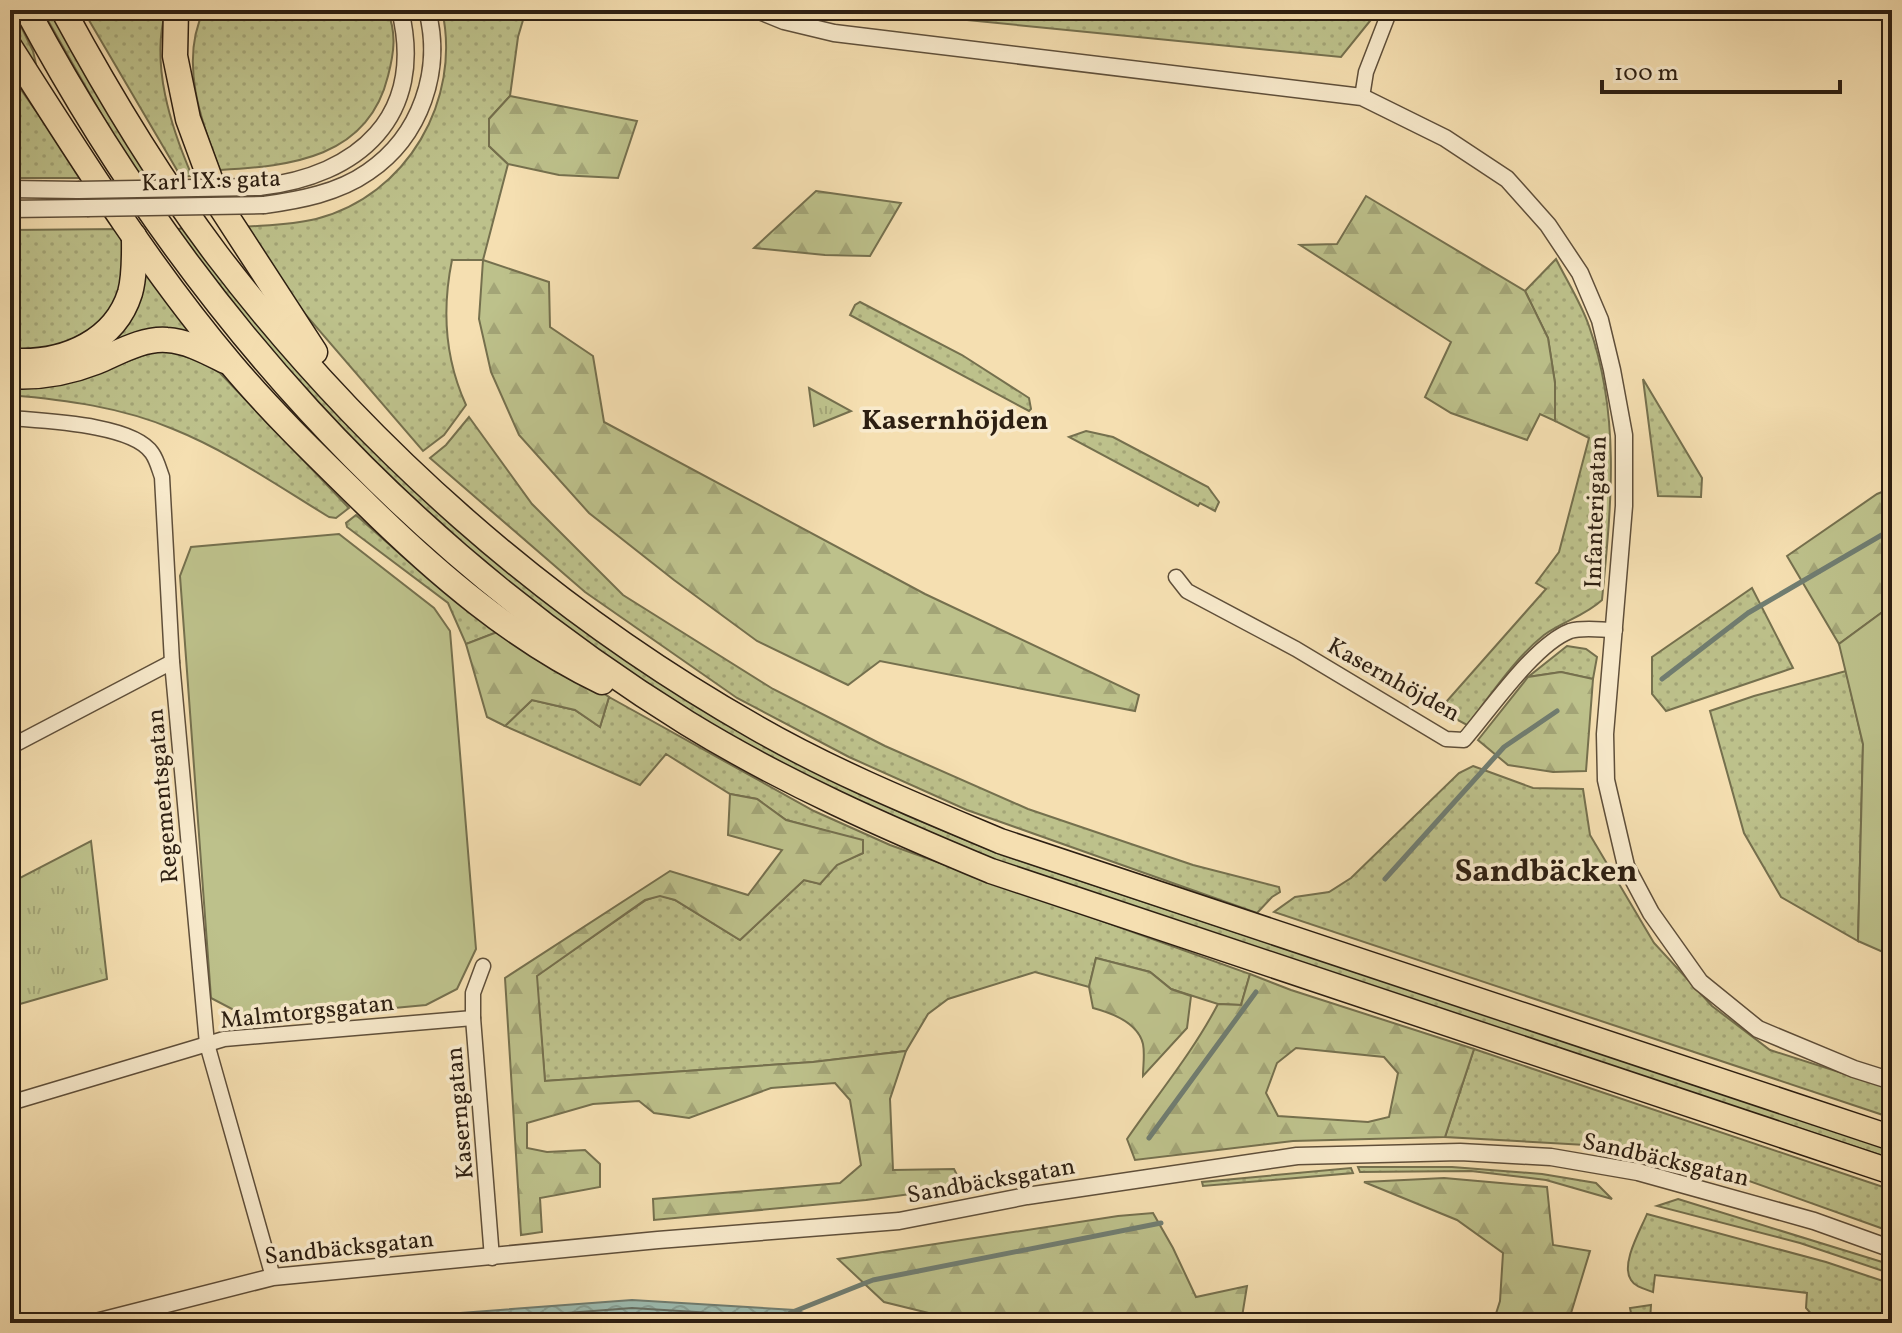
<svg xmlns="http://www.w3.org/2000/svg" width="1902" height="1333" font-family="Vollkorn,serif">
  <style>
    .grass { fill: url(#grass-dots); stroke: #75704e; stroke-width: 2 }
    .forest { fill: url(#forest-firs); stroke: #75704e; stroke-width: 2; fill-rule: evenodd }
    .park { fill: url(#park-tufts); stroke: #75704e; stroke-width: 2 }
    .pitch { fill: #bdc18b; stroke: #75704e; stroke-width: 2 }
    .water { fill: url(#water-waves); stroke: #707d71; stroke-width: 2 }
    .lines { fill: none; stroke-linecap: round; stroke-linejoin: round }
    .shore { stroke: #656e62; stroke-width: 2 }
    .stream { stroke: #707d71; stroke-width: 5 }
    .minor-casing { stroke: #5f4f3a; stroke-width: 17 }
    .tertiary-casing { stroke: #5f4f3a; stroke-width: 19 }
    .motorway-casing { stroke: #2d1f12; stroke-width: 27 }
    .minor { stroke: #f8eacc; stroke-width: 14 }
    .tertiary { stroke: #f8eacc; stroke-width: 16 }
    .motorway { stroke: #f5dfb1; stroke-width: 24 }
    .tertiary-bridge-casing { stroke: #5f4f3a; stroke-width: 19; stroke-linecap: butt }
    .tertiary-bridge { stroke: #f8eacc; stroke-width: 16 }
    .labels { text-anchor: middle; stroke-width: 7; stroke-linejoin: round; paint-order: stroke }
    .street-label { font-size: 24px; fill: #2d1f12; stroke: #f8eacc }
    .quarter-label { font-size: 28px; font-weight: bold; fill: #2d1f12; stroke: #f8eacc }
    .district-label { font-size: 32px; font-weight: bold; fill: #2d1f12; stroke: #f8eacc }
  </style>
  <defs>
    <pattern id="grass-dots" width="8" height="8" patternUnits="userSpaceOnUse" patternTransform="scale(2)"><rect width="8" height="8" fill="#bdc18b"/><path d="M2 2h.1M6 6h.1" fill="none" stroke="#a3a577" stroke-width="1.8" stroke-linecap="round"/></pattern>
    <pattern id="forest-firs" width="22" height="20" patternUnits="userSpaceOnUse" patternTransform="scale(2)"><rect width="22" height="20" fill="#bdc18b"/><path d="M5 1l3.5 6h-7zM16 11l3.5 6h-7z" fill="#a3a577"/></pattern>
    <pattern id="park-tufts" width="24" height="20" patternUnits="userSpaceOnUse" patternTransform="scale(2)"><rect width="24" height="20" fill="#bdc18b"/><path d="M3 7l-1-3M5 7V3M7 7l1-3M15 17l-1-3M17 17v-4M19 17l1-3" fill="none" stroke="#a3a577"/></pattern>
    <pattern id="water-waves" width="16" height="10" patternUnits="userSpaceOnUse" patternTransform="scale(2)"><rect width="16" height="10" fill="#9dbcb1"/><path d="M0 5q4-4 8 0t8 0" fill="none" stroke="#88a197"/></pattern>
  </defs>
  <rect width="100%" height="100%" fill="#f5dfb1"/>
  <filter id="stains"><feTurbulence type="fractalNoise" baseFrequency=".0025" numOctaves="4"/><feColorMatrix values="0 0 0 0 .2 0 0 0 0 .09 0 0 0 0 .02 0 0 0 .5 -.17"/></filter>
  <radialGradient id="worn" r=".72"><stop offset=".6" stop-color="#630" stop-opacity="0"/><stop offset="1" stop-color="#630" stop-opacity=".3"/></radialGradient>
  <g class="grass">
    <polygon points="10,10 13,10 33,51 40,82 10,35"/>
    <polygon points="42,10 53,10 151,176 137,177"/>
    <path d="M83 10H166C150 64 171 127 192 176L181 177Z"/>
    <path d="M204 10H387C397 33 394 53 388 76 368 158 291 166 220 170 201 122 179 61 204 10Z"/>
    <path d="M442 10H526L518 37 510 96 489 119V146L508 164 483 260H452C442 309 445 359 466 405L444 435 423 451 305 314 242 227C267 225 292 225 316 219 407 196 462 100 442 10Z"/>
    <polygon points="865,10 1362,10 1374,16 1341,57"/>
    <polygon points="10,74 83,178 10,178"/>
    <polygon points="187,228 508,570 851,788 906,815 1002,855 1892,1149 1892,1159 971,855 746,747 591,649 505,583 353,442 278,360 176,229"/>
    <polygon points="121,229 127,264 114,312 73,343 10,354 10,230"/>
    <path d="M1556 259C1567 281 1581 303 1589 326 1621 416 1611 507 1602 600 1585 616 1563 621 1544 635 1514 659 1491 695 1467 725L1439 710 1546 589 1536 583 1559 552 1589 438 1555 421V383L1548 338 1525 291Z"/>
    <polygon points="146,263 196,334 105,348"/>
    <polygon points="860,302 962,355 1029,398 1031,409 1029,411 850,315 855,305"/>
    <path d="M167 350 202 362 220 373 349 508 336 518 329 517C278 486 228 451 173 429 121 407 66 400 10 395V383L96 373 150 353Z"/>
    <polygon points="1643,379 1702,478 1701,497 1658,496"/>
    <polygon points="469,417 532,504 623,595 773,689 885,746 1028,809 1193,865 1279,887 1280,892 1272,897 1257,913 967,810 849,757 737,698 585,592 430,458 446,445"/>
    <polygon points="1086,431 1113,437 1208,487 1219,502 1215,511 1200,503 1198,506 1069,437"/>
    <polygon points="356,515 408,561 505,629 466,644 448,603 347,527 346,523"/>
    <polygon points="1752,588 1793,668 1666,711 1652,694 1652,657"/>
    <polygon points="1567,646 1586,649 1597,657 1593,679 1561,672 1528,677"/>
    <polygon points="1846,671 1863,744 1858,941 1781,897 1744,833 1710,711 1754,696"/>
    <polygon points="609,697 814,811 890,845 1250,974 1241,1005 1218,1004 1171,989 1150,972 1096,958 1089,987 1035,972 948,999 928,1014 906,1051 813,1062 545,1081 536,976 646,900 660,895 675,900 740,940 804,880 820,884 837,864 863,853 863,841 786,820 757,799 730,794 666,754 640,785 505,726 532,700 575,710 600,727"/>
    <polygon points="1473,766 1533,788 1583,789 1590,835 1654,943 1712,1006 1770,1050 1892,1089 1892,1118 1274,912 1295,897 1329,892 1351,878 1459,773"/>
    <polygon points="1474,1049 1892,1190 1892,1232 1710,1167 1586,1145 1445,1137"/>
    <polygon points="1358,1167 1452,1167 1542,1174 1596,1183 1612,1199 1546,1180 1471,1171 1360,1172"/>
    <polygon points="1351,1168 1353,1173 1203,1186 1202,1182"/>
    <polygon points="1678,1199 1892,1265 1892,1274 1800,1243 1657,1206"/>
    <path d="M1647 1214 1826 1262 1892 1284V1323H1819L1806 1308 1807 1293 1655 1275 1653 1292C1645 1289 1635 1287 1631 1280 1620 1264 1641 1229 1647 1214Z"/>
    <polygon points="1651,1305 1650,1321 1669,1323 1633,1323 1630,1308"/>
  </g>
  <g class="forest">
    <polygon points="510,96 637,121 618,178 559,175 508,164 489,146 489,119"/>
    <polygon points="816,191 901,203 870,256 825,255 754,248"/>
    <polygon points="1366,196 1525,291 1548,338 1555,383 1555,421 1540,414 1527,440 1451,413 1425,397 1451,342 1300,245 1337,244"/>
    <polygon points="483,260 549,282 550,327 593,356 604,422 925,594 1139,695 1135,711 880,661 848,685 757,641 674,580 589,513 519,435 491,372 479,319"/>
    <polygon points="1892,488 1892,605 1839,644 1787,556 1877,494"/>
    <polygon points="505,629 609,697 600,727 575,710 532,700 505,726 487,717 466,644"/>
    <polygon points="1561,672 1593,679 1586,771 1553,772 1508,765 1478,740 1528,677"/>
    <polygon points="730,794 757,799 786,820 863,840 863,853 837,865 820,884 804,880 740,940 675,900 660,896 645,900 537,976 545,1081 813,1062 906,1051 890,1099 893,1170 954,1169 963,1187 866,1200 654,1220 653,1199 840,1183 861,1165 850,1100 835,1083 771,1088 689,1118 654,1113 639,1101 593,1104 527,1123 527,1148 547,1152 585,1150 600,1164 600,1187 540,1198 542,1232 521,1235 505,978 670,871 748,895 782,850 728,835"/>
    <path d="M1096 958 1150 972 1171 989 1191 996 1187 1028 1143 1076C1143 1066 1145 1054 1143 1044 1138 1023 1112 1013 1093 1008L1089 987Z"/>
    <path d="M1250 974 1291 990 1474 1049 1445 1137 1293 1141 1135 1160 1127 1139C1158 1094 1193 1052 1218 1004L1241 1005ZM1296 1048 1384 1057 1398 1073 1389 1117 1368 1122 1278 1116 1266 1093 1277 1063Z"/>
    <polygon points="1444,1178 1547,1187 1553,1245 1590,1251 1568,1323 1493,1323 1500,1301 1503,1253 1457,1220 1364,1182"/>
    <polygon points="1153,1213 1173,1248 1196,1297 1247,1286 1241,1323 991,1323 953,1319 884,1302 838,1259 1118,1216"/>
  </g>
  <g class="park">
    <polygon points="809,388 851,411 814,426"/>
    <polygon points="91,841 107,979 20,1004 10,976 10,883"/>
  </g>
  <g class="pitch">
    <polygon points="339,534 434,608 450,631 476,949 457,989 426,1005 255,1021 211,998 180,576 191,547"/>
    <polygon points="1892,605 1892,956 1858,941 1863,744 1839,644"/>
  </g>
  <polygon class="water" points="632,1300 795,1310 832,1323 327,1323"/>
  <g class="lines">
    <g class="shore">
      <polyline points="436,1323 632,1308 793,1318 807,1323"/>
      <polyline points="571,1323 632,1319 706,1323"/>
    </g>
    <g class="stream">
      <polyline points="1662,679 1748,613 1892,529"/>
      <polyline points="1385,879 1504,747 1557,711"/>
      <polyline points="1149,1138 1256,992"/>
      <polyline points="790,1313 873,1280 1161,1223"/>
    </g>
    <g class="minor-casing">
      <g id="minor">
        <polyline points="1362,97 1366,72 1390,10"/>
        <path d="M10 418C44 421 133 424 152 453 157 460 159 469 162 477L172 662 207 1044 273 1277"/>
        <path d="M1176 577 1187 591 1296 649 1446 739 1464 740C1490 710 1534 645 1570 631 1583 627 1601 630 1615 630"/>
        <polyline points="10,747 172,662"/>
        <polyline points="483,966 473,993 473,1018 492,1258"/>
        <polyline points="10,1103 224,1039 473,1018"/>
      </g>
    </g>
    <g class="tertiary-casing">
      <g id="tertiary">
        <polyline points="757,10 784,21 834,33 1362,97 1445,138 1507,179 1548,225 1580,273 1600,320 1612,370 1624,435 1624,506 1605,734 1606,780 1626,866 1651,913 1700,982 1758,1029 1854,1069 1892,1081"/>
        <path d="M259 187C359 176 426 116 400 10"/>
        <polyline points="10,189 78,190"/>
        <path d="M264 205C300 200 338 193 368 172 421 136 443 70 427 10"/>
        <polyline points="10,209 87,208"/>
        <polyline points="92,1323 273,1277 658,1240 899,1221 1027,1196 1297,1156 1460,1152 1551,1157 1638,1172 1814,1221 1892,1249"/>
      </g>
    </g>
    <g class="motorway-casing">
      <g id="motorway">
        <path d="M27 10C186 306 401 545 687 723 783 782 887 828 991 871L1892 1172"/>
        <path d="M63 10C109 95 159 178 217 255 362 445 547 609 755 727 833 772 917 806 1000 841L1892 1138"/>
        <polyline points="176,10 175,56 182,90 188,119 220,206 315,352"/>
        <path d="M10 47C79 155 148 266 231 364 273 414 320 459 366 504 435 572 514 640 602 682"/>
        <path d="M19 361C66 362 115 341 130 293 135 275 134 255 134 236"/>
        <path d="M10 376C40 378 68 373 96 362 118 353 142 338 167 340 187 341 207 352 225 361"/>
      </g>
    </g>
    <use href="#minor" class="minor"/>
    <use href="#tertiary" class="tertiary"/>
    <use href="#motorway" class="motorway"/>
    <g class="tertiary-bridge-casing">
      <g id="tertiary-bridge">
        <polyline points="78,190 259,187"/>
        <polyline points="87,208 264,205"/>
      </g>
    </g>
    <use href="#tertiary-bridge" class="tertiary-bridge"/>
  </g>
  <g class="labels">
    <g class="street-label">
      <text transform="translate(211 180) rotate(-2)" y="8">Karl IX:s gata</text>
      <text transform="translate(1595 512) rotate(-88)" y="8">Infanterigatan</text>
      <text transform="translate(1394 679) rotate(29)" y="8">Kasernhöjden</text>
      <text transform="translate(162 796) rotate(-95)" y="8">Regementsgatan</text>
      <text transform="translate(307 1011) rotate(-6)" y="8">Malmtorgsgatan</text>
      <text transform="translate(459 1113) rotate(-95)" y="8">Kaserngatan</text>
      <text transform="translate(1666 1159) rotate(13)" y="8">Sandbäcksgatan</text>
      <text transform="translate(991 1180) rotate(-10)" y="8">Sandbäcksgatan</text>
      <text transform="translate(349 1247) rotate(-6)" y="8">Sandbäcksgatan</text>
    </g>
    <g class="quarter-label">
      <text x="955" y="429">Kasernhöjden</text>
    </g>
    <g class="district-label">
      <text x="1546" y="881">Sandbäcken</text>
    </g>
  </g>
  <rect width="1902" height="1333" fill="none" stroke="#f5dfb1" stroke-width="40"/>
  <rect x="12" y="12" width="1878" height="1309" fill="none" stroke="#2d1f12" stroke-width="4"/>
  <rect x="20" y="20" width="1862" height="1293" fill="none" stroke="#2d1f12" stroke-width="2"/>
  <path d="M1602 80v12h238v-12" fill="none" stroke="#2d1f12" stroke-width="4"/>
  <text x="1614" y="80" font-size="24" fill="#2d1f12" stroke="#f8eacc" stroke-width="6" paint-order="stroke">100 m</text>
  <rect width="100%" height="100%" filter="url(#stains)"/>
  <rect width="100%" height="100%" fill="url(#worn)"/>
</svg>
